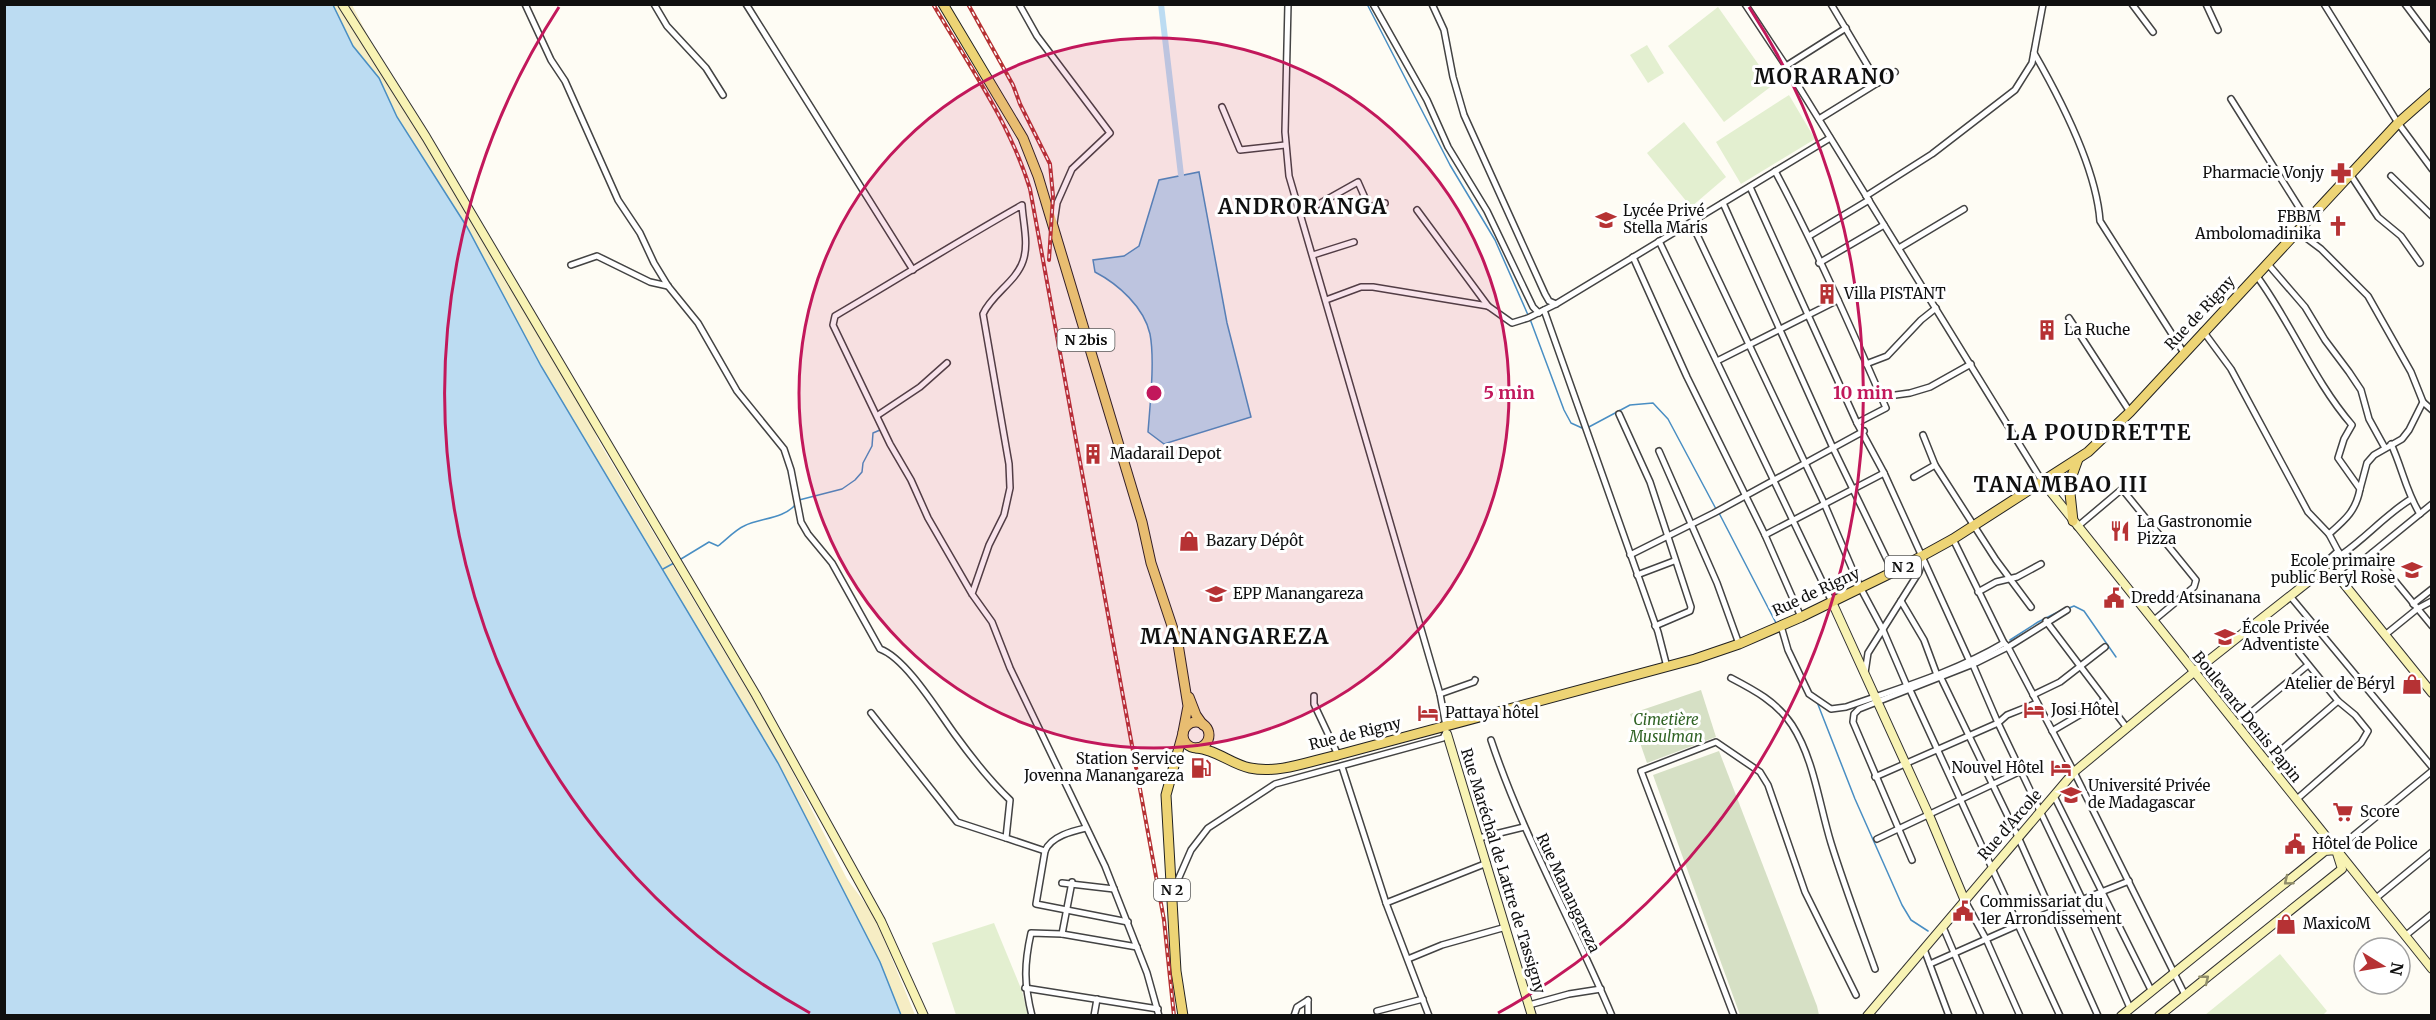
<svg xmlns="http://www.w3.org/2000/svg" width="2436" height="1020" font-family="Merriweather,serif">
  <style>
    .sand { fill: #f6edc4 }
    .cemetery { fill: #d6e0c5 }
    .pitch { fill: #e3efd0 }
    .water { fill: #bcdcf2; stroke: #498ec3; stroke-width: 1.5 }
    .lines { fill: none; stroke-linecap: round; stroke-linejoin: round }
    .stream { stroke: #498ec3; stroke-width: 1.5 }
    .canal { stroke: #bcdcf2; stroke-width: 6 }
    .street-casing { stroke: #434343; stroke-width: 8 }
    .secondary-casing { stroke: #323232; stroke-width: 10 }
    .primary-casing { stroke: #212121; stroke-width: 11 }
    .street { stroke: #fff; stroke-width: 5 }
    .secondary { stroke: #f8f3b4; stroke-width: 8 }
    .primary { stroke: #edd475; stroke-width: 9 }
    .rail-casing { stroke: #b63234; stroke-width: 4 }
    .rail { stroke: #fff; stroke-width: 1.5; stroke-dasharray: 4.5; stroke-linecap: butt }
    .oneway { stroke: #908d6a }
    .ring { fill: none; stroke: #c2185b; stroke-width: 3 }
    .labels { text-anchor: middle; stroke-width: 6; stroke-linejoin: round; paint-order: stroke }
    .shield { fill: #fff; stroke: #585858; stroke-width: 1.5 }
    .shield-label { font-size: 14px; font-weight: bold; fill: #101010 }
    .poi-label { font-size: 15px; fill: #101010; stroke: #fff; text-anchor: start }
    .street-label { font-size: 15px; fill: #101010; stroke: #fff }
    .park-label { font-size: 15px; font-style: italic; fill: #306325; stroke: #fff }
    .district-label { font-size: 21px; font-weight: bold; letter-spacing: 1.5px; fill: #101010; stroke: #fff }
    .centre { fill: #c2185b; stroke: #fff; stroke-width: 3 }
    .ring-label { font-size: 18px; text-anchor: middle; font-weight: bold; fill: #c2185b; stroke: #fff; stroke-width: 6; stroke-linejoin: round; paint-order: stroke }
  </style>
  <rect width="100%" height="100%" fill="#fefcf4"/>
  <polygon class="sand" points="333,5 352,5 393,85 445,160 581,398 598,440 771,730 847,879 874,915 915,1015 901,1015 880,962 778,763 541,366 467,227 397,117 379,78 353,46"/>
  <g class="cemetery">
    <polygon points="1701,690 1716,737 1647,763 1630,714"/>
    <polygon points="1719,751 1817,1006 1819,1015 1740,1015 1653,775"/>
  </g>
  <g class="pitch">
    <polygon points="1718,7 1773,85 1724,122 1668,46"/>
    <polygon points="1647,45 1664,73 1648,83 1630,55"/>
    <polygon points="1789,95 1815,139 1741,184 1716,142"/>
    <polygon points="1684,122 1726,177 1691,207 1647,153"/>
    <polygon points="994,923 1022,991 1028,1015 956,1015 932,943"/>
    <polygon points="2280,954 2327,1011 2322,1016 2205,1015"/>
  </g>
  <g class="water">
    <polygon points="5,4 333,5 353,46 379,78 397,117 467,227 541,366 778,763 880,962 901,1015 5,1015"/>
    <path d="M1199 172 1227 323 1251 417 1164 444 1148 432C1150 405 1155 360 1150 334 1144 307 1118 284 1095 272L1093 260 1124 256 1139 246 1159 180Z"/>
  </g>
  <g class="lines">
    <g class="stream">
      <polyline points="1367,4 1450,165 1495,240 1528,315"/>
      <polyline points="1530,319 1564,410 1571,423 1582,428"/>
      <polyline points="1587,428 1630,405 1653,403 1668,419 1716,509"/>
      <polyline points="799,500 842,489 855,480 862,472 863,463 872,446 873,433 880,430"/>
      <polyline points="1719,513 1776,623"/>
      <path d="M681 559 709 542 718 546C726 540 735 530 744 526 760 518 784 519 796 504"/>
      <polyline points="663,569 674,563"/>
      <polyline points="2069,608 2074,606 2084,611 2116,657"/>
      <polyline points="2010,640 2038,622 2064,609"/>
      <polyline points="1817,702 1855,799 1902,905 1911,920 1928,931"/>
      <polyline points="1858,706 1873,700"/>
    </g>
    <polyline class="canal" points="1161,4 1181,175"/>
    <g class="street-casing">
      <g id="street">
        <path d="M525 4 551 60 565 81 618 200 640 233 654 263 668 286 698 323 737 391 784 449 791 470 801 522 808 534 832 563 880 649C906 658 939 713 956 736 972 758 990 781 1010 800L1006 838 1045 851C1051 836 1073 831 1086 828"/>
        <polyline points="654,4 667,26 706,68 723,95"/>
        <polyline points="746,4 913,270"/>
        <polyline points="1019,4 1037,36 1110,133 1072,169 1057,203 1054,223"/>
        <polyline points="1288,4 1285,132 1289,176 1440,694 1446,726"/>
        <polyline points="1373,4 1427,100 1448,147 1487,211 1533,307 1539,313"/>
        <polyline points="1432,4 1444,30 1453,77 1464,115 1545,294 1549,301 1556,304"/>
        <polyline points="1745,4 1786,66 2042,481"/>
        <polyline points="1831,4 1878,83"/>
        <polyline points="2132,4 2153,32"/>
        <polyline points="2206,4 2218,30"/>
        <polyline points="2324,4 2398,123 2432,169"/>
        <polyline points="2405,4 2432,40"/>
        <path d="M2034 53C2061 100 2096 167 2100 221L2184 353"/>
        <polyline points="1786,66 1846,28"/>
        <polyline points="2231,99 2307,220"/>
        <polyline points="1222,107 1240,150 1285,145"/>
        <polyline points="1819,119 1895,72"/>
        <path d="M1775 171C1816 248 1851 328 1886 408L1857 423"/>
        <polyline points="2350,174 2378,217 2401,236 2420,263"/>
        <polyline points="2391,176 2432,216"/>
        <polyline points="1750,187 1857,423 1884,473 1970,662"/>
        <polyline points="1866,196 1932,154 2015,90 2032,63 2043,4"/>
        <polyline points="1723,203 1833,448 1893,572"/>
        <polyline points="1417,210 1488,306"/>
        <polyline points="1301,214 1358,182 1369,207 1385,203"/>
        <polyline points="1691,222 1824,503 1860,587 1883,630 1907,686"/>
        <polyline points="2297,231 2321,249 2368,296 2411,372 2423,402 2432,410"/>
        <polyline points="1809,236 1869,200"/>
        <polyline points="1659,241 1832,602"/>
        <polyline points="1899,248 1964,209"/>
        <polyline points="1313,255 1354,242"/>
        <polyline points="1633,257 1687,377 1765,535 1801,617"/>
        <polyline points="1819,263 1884,225"/>
        <polyline points="2267,263 2305,307 2325,340 2349,372 2361,390 2369,419 2385,448"/>
        <polyline points="571,265 597,256 650,282 668,286"/>
        <path d="M2256 275C2291 322 2313 380 2352 425L2344 439 2338 458 2360 489C2356 511 2345 520 2329 534"/>
        <polyline points="1326,300 1361,287 1373,287 1488,306 1512,323 1528,318 1556,304 1830,138"/>
        <polyline points="1544,310 1658,632 1667,667"/>
        <polyline points="2069,318 2130,412"/>
        <polyline points="2203,331 2231,369 2308,512 2329,534 2338,551 2326,562 2323,570"/>
        <polyline points="1717,361 1838,300"/>
        <polyline points="1866,364 1887,356 1921,320 1936,308"/>
        <polyline points="1881,397 1910,393 1930,387 1971,364"/>
        <polyline points="1619,414 1650,482 1691,607 1690,611 1655,626"/>
        <polyline points="878,415 920,387 947,363"/>
        <polyline points="1923,435 1935,465 1996,560 2031,607"/>
        <path d="M2391 444C2402 467 2406 492 2420 514"/>
        <polyline points="1659,451 1717,583 1739,644"/>
        <polyline points="1914,477 1935,465"/>
        <polyline points="2360,489 2367,463 2374,455 2402,439 2409,430 2423,402"/>
        <polyline points="2077,527 2122,489 2196,580 2194,587 2153,621"/>
        <polyline points="1765,535 1884,473"/>
        <polyline points="1953,539 2004,643 2008,647 2074,772 2185,995"/>
        <path d="M2338 551 2341 555C2366 538 2385 515 2411 499"/>
        <polyline points="2372,553 2432,626"/>
        <polyline points="1630,555 1714,513 1864,431"/>
        <polyline points="1637,575 1674,561"/>
        <polyline points="2340,579 2432,504"/>
        <polyline points="1978,592 1996,582 2017,577 2041,564"/>
        <path d="M972 594 989 545 1004 515 1010 488 1009 464 983 314C992 294 1016 282 1023 261 1029 244 1023 223 1022 205 960 240 898 279 835 316L833 325 890 444 911 480 928 518 972 594 992 622 1010 668 1105 866 1147 973 1159 1016"/>
        <polyline points="2290,596 2432,767"/>
        <polyline points="1901,601 1924,640 1937,675"/>
        <polyline points="2413,604 2432,589"/>
        <polyline points="2046,621 2127,728"/>
        <path d="M1781 626 1788 650 1809 694 1831 709 1846 707C1900 688 1955 672 2004 643"/>
        <polyline points="2385,635 2417,609 2432,601"/>
        <polyline points="1973,665 1998,723 2082,899 2130,1008"/>
        <polyline points="1865,673 1868,653 1919,572 1923,557"/>
        <path d="M1731 678C1754 690 1777 702 1792 725 1814 759 1819 804 1831 843 1844 885 1860 927 1875 969"/>
        <polyline points="1941,678 2019,839 2098,1016"/>
        <polyline points="1910,690 2060,1016"/>
        <polyline points="1440,694 1474,682 1475,680"/>
        <polyline points="2033,695 2060,682 2105,647"/>
        <polyline points="1314,696 1314,704 1338,755"/>
        <polyline points="871,713 957,822 1006,838"/>
        <polyline points="2236,725 2308,665"/>
        <polyline points="2052,731 2105,700"/>
        <path d="M1491 740C1523 836 1573 923 1612 1016"/>
        <polyline points="2266,763 2338,701"/>
        <polyline points="1342,767 1386,903 1429,1016"/>
        <polyline points="1875,777 1998,723 2007,715 2037,703"/>
        <polyline points="2054,796 2151,990"/>
        <polyline points="2297,799 2361,743 2368,731 2355,715 2338,701 2299,653"/>
        <polyline points="1479,838 1524,827"/>
        <polyline points="1877,839 2021,771"/>
        <polyline points="2336,850 2432,771"/>
        <polyline points="1045,851 1036,904 1128,922"/>
        <polyline points="1912,860 1853,722 1854,714 1859,709 1976,663 2008,647 2067,610"/>
        <polyline points="1062,883 1114,889"/>
        <polyline points="1174,889 1191,850 1208,828 1275,784 1443,738 1446,732"/>
        <polyline points="2375,899 2432,852"/>
        <polyline points="1965,901 1986,939 2020,1016"/>
        <polyline points="1386,903 1487,863"/>
        <polyline points="1943,927 1981,1016"/>
        <polyline points="1062,934 1072,882"/>
        <polyline points="2405,936 2432,914"/>
        <polyline points="1924,949 1949,1016"/>
        <polyline points="1408,959 1442,945 1506,927"/>
        <polyline points="1930,964 2018,925 2129,881"/>
        <polyline points="1025,988 1158,1009"/>
        <polyline points="1529,1005 1569,994 1601,989"/>
        <polyline points="1377,1011 1423,999"/>
        <path d="M1032 1016C1024 984 1024 965 1031 933L1062 934 1137 947"/>
        <polyline points="1094,1016 1097,999"/>
        <polyline points="1294,1016 1297,1007 1308,1000"/>
        <polyline points="1308,1016 1308,1000"/>
        <polyline points="1734,1016 1641,771 1716,742 1760,772 1768,785 1805,892 1856,995"/>
      </g>
    </g>
    <g class="secondary-casing">
      <g id="secondary">
        <polyline points="342,4 426,137 756,695 881,921 924,1016"/>
        <polyline points="2042,481 2432,969"/>
        <polyline points="1832,602 1929,815 1965,901"/>
        <polyline points="1447,734 1532,1016"/>
        <polyline points="1867,1016 2074,772 2194,672 2323,570 2340,579 2432,693"/>
        <polyline points="2121,1016 2325,851 2336,850 2342,869 2159,1016"/>
      </g>
    </g>
    <g class="primary-casing">
      <g id="primary">
        <polyline points="943,4 1023,138 1038,176 1142,522 1151,563 1178,644 1188,706 1183,732"/>
        <polyline points="2073,521 2069,484 2078,459"/>
        <polyline points="1189,697 1196,715 1203,725"/>
        <circle cx="1196" cy="735" r="13"/>
        <path d="M1197 748C1217 750 1231 764 1250 768 1279 774 1310 761 1338 755L1695 659 1739 644 1801 617 1893 572 1953 539 2088 452 2130 412 2398 123 2432 93"/>
        <polyline points="1183,1016 1176,971 1166,795 1183,733"/>
      </g>
    </g>
    <use href="#street" class="street"/>
    <use href="#secondary" class="secondary"/>
    <use href="#primary" class="primary"/>
    <g class="rail-casing">
      <g id="rail">
        <path d="M933 4C968 64 1010 123 1030 189L1164 920 1174 1016"/>
        <polyline points="968,4 1013,85 1020,104 1050,164 1053,196 1049,260"/>
      </g>
    </g>
    <use href="#rail" class="rail"/>
  </g>
  <defs><path id="oneway-chevron" d="M-2-3.5L2.5 0L-2 3.5" fill="none" stroke-width="1.6" stroke-linecap="round" stroke-linejoin="round" transform="scale(1.5)"/></defs>
  <g class="oneway">
    <use href="#oneway-chevron" transform="translate(2288 881) rotate(141)"/>
    <use href="#oneway-chevron" transform="translate(2205 979) rotate(-39)"/>
  </g>
  <circle cx="1154" cy="393" r="355" fill="#c2185b" fill-opacity=".12"/>
  <g class="ring">
    <circle cx="1154" cy="393" r="355"/>
    <path d="M810 1013A709 709 0 0 1 559 7M1749 7A709 709 0 0 1 1498 1013"/>
  </g>
  <defs>
    <g id="pharmacy-bare" transform="scale(1.62)"><path d="M-2-6h4v4h4v4h-4v4h-4v-4h-4v-4h4Z" fill="#b63234" stroke="#fff" stroke-width="2.5" paint-order="stroke"/></g>
    <g id="school-bare" transform="scale(1.62)"><path d="M0-5L7-2L0 1L-7-2ZM-4 1L0 2.5L4 1V4Q0 6-4 4Z" fill="#b63234" stroke="#fff" stroke-width="2.5" paint-order="stroke"/></g>
    <g id="church-bare" transform="scale(1.62)"><path d="M-1.2-6h2.4v3.5h3.3v2.4h-3.3V6h-2.4V-.1h-3.3v-2.4h3.3Z" fill="#b63234" stroke="#fff" stroke-width="2.5" paint-order="stroke"/></g>
    <g id="building-bare" transform="scale(1.62)"><path d="M-4-6H4V6H1V3H-1V6H-4ZM-2.5-4.3h1.7v1.8h-1.7ZM.8-4.3h1.7v1.8H.8ZM-2.5-1h1.7V.8h-1.7ZM.8-1h1.7V.8H.8Z" fill="#b63234" stroke="#fff" stroke-width="2.5" paint-order="stroke"/></g>
    <g id="restaurant-bare" transform="scale(1.62)"><path d="M-5-6h1v4h1v-4h1v4h1v-4h1v5L-1.5 .5V6h-2V.5L-5-1ZM5-6V6H3V1.5H1.5Q1.5-4 5-6Z" fill="#b63234" stroke="#fff" stroke-width="2.5" paint-order="stroke"/></g>
    <g id="shop-bare" transform="scale(1.62)"><path d="M-5-2.5h2.3a2.7 3.5 0 0 1 5.4 0H5L5.5 6h-11ZM-1.5-2.5h3a1.5 2.3 0 0 0-3 0Z" fill="#b63234" stroke="#fff" stroke-width="2.5" paint-order="stroke"/></g>
    <g id="civic-bare" transform="scale(1.62)"><path d="M-.6-6.5H3V-4.5H.6V-3L4-1V1h2V6H-6V1h2V-1L-.6-3ZM-1.2 2.5V6h2.4V2.5Z" fill="#b63234" stroke="#fff" stroke-width="2.5" paint-order="stroke"/></g>
    <g id="hotel-bare" transform="scale(1.62)"><path d="M-6-4.5h1.5V1H6V5H4.5V3h-9V5H-6ZM-4 0a1.8 1.8 0 1 1 3.6 0ZM.5 0V-2.5h3Q6-2.5 6 0Z" fill="#b63234" stroke="#fff" stroke-width="2.5" paint-order="stroke"/></g>
    <g id="fuel-bare" transform="scale(1.62)"><path d="M-5.5-6h7V0h2V4h1.3V-2.5L3-4.5l.8-.8L6-3V5H2.5V1h-1V6h-7ZM-4.2-4.7v3.2H.2V-4.7Z" fill="#b63234" stroke="#fff" stroke-width="2.5" paint-order="stroke"/></g>
    <g id="university-bare" transform="scale(1.62)"><path d="M0-5L7-2L0 1L-7-2ZM-4 1L0 2.5L4 1V4Q0 6-4 4Z" fill="#b63234" stroke="#fff" stroke-width="2.5" paint-order="stroke"/></g>
    <g id="supermarket-bare" transform="scale(1.62)"><path d="M-6-5.5h2.5l.6 2H6L4.5 2H-2.5L-4.4-4H-6ZM-1.5 3.2a1.3 1.3 0 1 0 .1 0ZM3 3.2a1.3 1.3 0 1 0 .1 0Z" fill="#b63234" stroke="#fff" stroke-width="2.5" paint-order="stroke"/></g>
  </defs>
  <g fill-rule="evenodd">
    <use href="#pharmacy-bare" x="2341" y="173"/>
    <use href="#school-bare" x="1606" y="220"/>
    <use href="#church-bare" x="2338" y="226"/>
    <use href="#building-bare" x="1827" y="294"/>
    <use href="#building-bare" x="2047" y="330"/>
    <use href="#building-bare" x="1093" y="454"/>
    <use href="#restaurant-bare" x="2120" y="531"/>
    <use href="#shop-bare" x="1189" y="541"/>
    <use href="#school-bare" x="2412" y="570"/>
    <use href="#school-bare" x="1216" y="594"/>
    <use href="#civic-bare" x="2114" y="598"/>
    <use href="#school-bare" x="2225" y="637"/>
    <use href="#shop-bare" x="2412" y="684"/>
    <use href="#hotel-bare" x="2034" y="710"/>
    <use href="#hotel-bare" x="1428" y="713"/>
    <use href="#fuel-bare" x="1201" y="768"/>
    <use href="#hotel-bare" x="2061" y="768"/>
    <use href="#university-bare" x="2071" y="795"/>
    <use href="#supermarket-bare" x="2343" y="812"/>
    <use href="#civic-bare" x="2295" y="844"/>
    <use href="#civic-bare" x="1963" y="911"/>
    <use href="#shop-bare" x="2286" y="924"/>
  </g>
  <g class="labels">
    <g class="shield">
      <rect x="1057.5" y="329" width="57" height="22" rx="4.5"/>
      <rect x="1885" y="556" width="36" height="22" rx="4.5"/>
      <rect x="1154" y="879" width="36" height="22" rx="4.5"/>
    </g>
    <g class="shield-label">
      <text x="1086" y="345">N 2bis</text>
      <text x="1903" y="572">N 2</text>
      <text x="1172" y="895">N 2</text>
    </g>
    <g class="poi-label">
      <text x="2324" y="178" text-anchor="end">Pharmacie Vonjy</text>
      <text x="1623" y="216">Lycée Privé<tspan x="1623" dy="17">Stella Maris</tspan></text>
      <text x="2321" y="222" text-anchor="end">FBBM<tspan x="2321" dy="17">Ambolomadinika</tspan></text>
      <text x="1844" y="299">Villa PISTANT</text>
      <text x="2064" y="335">La Ruche</text>
      <text x="1110" y="459">Madarail Depot</text>
      <text x="2137" y="527">La Gastronomie<tspan x="2137" dy="17">Pizza</tspan></text>
      <text x="1206" y="546">Bazary Dépôt</text>
      <text x="2395" y="566" text-anchor="end">Ecole primaire<tspan x="2395" dy="17">public Beryl Rose</tspan></text>
      <text x="1233" y="599">EPP Manangareza</text>
      <text x="2131" y="603">Dredd Atsinanana</text>
      <text x="2242" y="633">École Privée<tspan x="2242" dy="17">Adventiste</tspan></text>
      <text x="2395" y="689" text-anchor="end">Atelier de Béryl</text>
      <text x="2051" y="715">Josi Hôtel</text>
      <text x="1445" y="718">Pattaya hôtel</text>
      <text x="1184" y="764" text-anchor="end">Station Service<tspan x="1184" dy="17">Jovenna Manangareza</tspan></text>
      <text x="2044" y="773" text-anchor="end">Nouvel Hôtel</text>
      <text x="2088" y="791">Université Privée<tspan x="2088" dy="17">de Madagascar</tspan></text>
      <text x="2360" y="817">Score</text>
      <text x="2312" y="849">Hôtel de Police</text>
      <text x="1980" y="907">Commissariat du<tspan x="1980" dy="17">1er Arrondissement</tspan></text>
      <text x="2303" y="929">MaxicoM</text>
    </g>
    <g class="street-label">
      <text transform="translate(2200 313) rotate(-47)" y="5">Rue de Rigny</text>
      <text transform="translate(1816 592) rotate(-25)" y="5">Rue de Rigny</text>
      <text transform="translate(2247 717) rotate(51)" y="5">Boulevard Denis Papin</text>
      <text transform="translate(1355 734) rotate(-14)" y="5">Rue de Rigny</text>
      <text transform="translate(2010 825) rotate(-49)" y="5">Rue d'Arcole</text>
      <text transform="translate(1503 871) rotate(73)" y="5">Rue Maréchal de Lattre de Tassigny</text>
      <text transform="translate(1568 893) rotate(65)" y="5">Rue Manangareza</text>
    </g>
    <g class="park-label">
      <text x="1666" y="725">Cimetière<tspan x="1666" dy="17">Musulman</tspan></text>
    </g>
    <g class="district-label">
      <text x="1825" y="84">MORARANO</text>
      <text x="1303" y="214">ANDRORANGA</text>
      <text x="2099" y="440">LA POUDRETTE</text>
      <text x="2061" y="492">TANAMBAO III</text>
      <text x="1235" y="644">MANANGAREZA</text>
    </g>
  </g>
  <circle cx="1154" cy="393" r="9" class="centre"/>
  <g class="ring-label">
    <text x="1509" y="399">5 min</text>
    <text x="1863" y="399">10 min</text>
  </g>
  <rect width="2436" height="1020" fill="none" stroke="#101010" stroke-width="12"/>
  <g transform="translate(2382 966) rotate(101)"><circle r="28" fill="#ffffff" stroke="#9f9f9f" stroke-width="1.5"/>
  <path d="M0-4.5L10 22L0 15L-10 22Z" fill="#b63234"/>
  <text y="-9" font-size="16" font-weight="bold" text-anchor="middle" fill="#101010">N</text>
  </g>
</svg>
